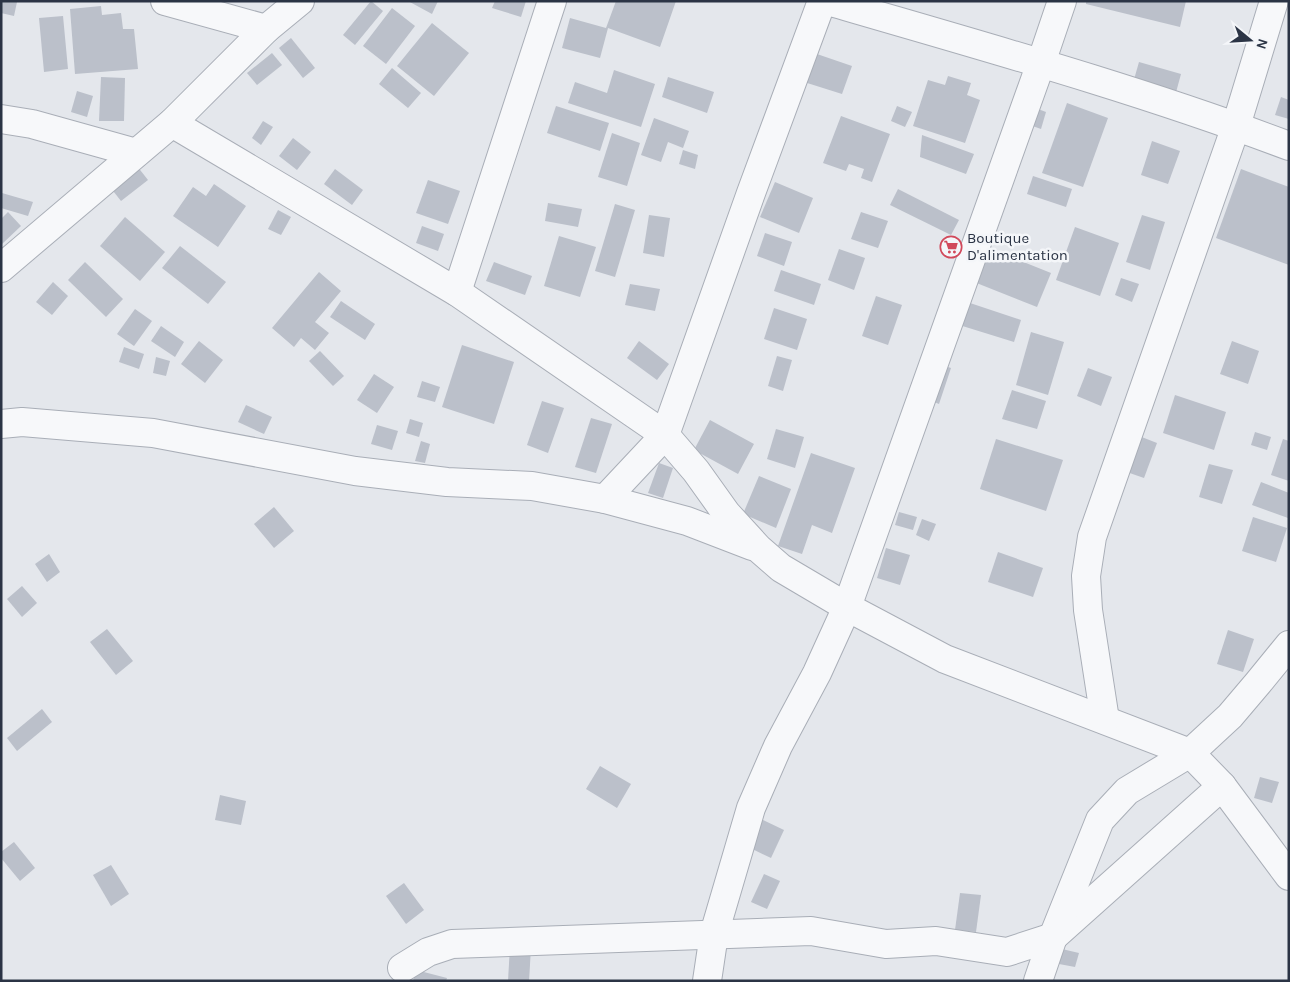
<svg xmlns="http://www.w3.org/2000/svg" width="1290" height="982" font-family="Karla,sans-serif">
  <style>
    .building { fill: #bbc0ca }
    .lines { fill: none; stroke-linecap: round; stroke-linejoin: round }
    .minor-casing { stroke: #a9aeb7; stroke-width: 30 }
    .minor { stroke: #f7f8fa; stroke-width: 28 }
    .labels { text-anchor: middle; stroke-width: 5; stroke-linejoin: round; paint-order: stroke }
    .poi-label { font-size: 15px; fill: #2b3445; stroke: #f4f6f9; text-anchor: start }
  </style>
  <rect width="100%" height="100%" fill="#e4e7ec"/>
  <g class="building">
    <polygon points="1,1 17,2 14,16 1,13"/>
    <polygon points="371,1 383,11 355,45 343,35"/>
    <polygon points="408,1 438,1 432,14"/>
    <polygon points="495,1 526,1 521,17 492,8"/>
    <polygon points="616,1 676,1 660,47 608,28 600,58 562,48 570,18 606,28"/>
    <polygon points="1086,1 1186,1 1180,27 1086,4"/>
    <polygon points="101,6 102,15 121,13 123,29 134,29 138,69 75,74 70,9"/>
    <polygon points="392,8 415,26 386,64 363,46"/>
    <polygon points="63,16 68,69 44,72 39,18"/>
    <polygon points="432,23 469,53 434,96 397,66"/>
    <polygon points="291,38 315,68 303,78 279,48"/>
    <polygon points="272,53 282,65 257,85 247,73"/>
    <polygon points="814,53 852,66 842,94 804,82"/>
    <polygon points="1139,62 1181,74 1175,96 1133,83"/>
    <polygon points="392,68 421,93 408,108 379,84"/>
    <polygon points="614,70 655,84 641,127 568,103 575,82 607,93"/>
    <polygon points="948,76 971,83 967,95 980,100 965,143 913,126 928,80 945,85"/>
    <polygon points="101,77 125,78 124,121 99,121"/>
    <polygon points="668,77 714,92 707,113 662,97"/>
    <polygon points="77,91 93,96 87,117 71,112"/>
    <polygon points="1281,97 1289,100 1289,119 1275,115"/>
    <polygon points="1067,103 1108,118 1083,187 1042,173"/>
    <polygon points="556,106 609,123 600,151 547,133"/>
    <polygon points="897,106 912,112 905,127 891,121"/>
    <polygon points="1030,106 1046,112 1041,129 1024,123"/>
    <polygon points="841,116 890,134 872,182 861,178 864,169 849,164 846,171 823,163"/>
    <polygon points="654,118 689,131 683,148 668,142 661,162 641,155"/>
    <polygon points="263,121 273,127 261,145 252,138"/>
    <polygon points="612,133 640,143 627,186 598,177"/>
    <polygon points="922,135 974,154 966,174 920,157"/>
    <polygon points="293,138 311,152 297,170 279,156"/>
    <polygon points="1152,141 1180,151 1168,184 1141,175"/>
    <polygon points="683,150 698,155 695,169 679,164"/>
    <polygon points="137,166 148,180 121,201 110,187"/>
    <polygon points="335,169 363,190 352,205 324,184"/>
    <polygon points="1241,169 1289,187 1289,265 1216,238"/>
    <polygon points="1033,176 1072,189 1066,207 1027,194"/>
    <polygon points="428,180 460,191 448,224 416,213"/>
    <polygon points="775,182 813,198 799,233 760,217"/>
    <polygon points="214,184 246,206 218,247 173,216 193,187 206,196"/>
    <polygon points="898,189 959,220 951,235 890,205"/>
    <polygon points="2,193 33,202 28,216 1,208"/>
    <polygon points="548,203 582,209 578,227 545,221"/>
    <polygon points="615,204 635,210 615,277 595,271"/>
    <polygon points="278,210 291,217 281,235 268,229"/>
    <polygon points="8,212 21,226 1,245 1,219"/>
    <polygon points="861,212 888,221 878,248 851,239"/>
    <polygon points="649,215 670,218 664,257 643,253"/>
    <polygon points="1142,215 1165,222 1150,270 1126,262"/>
    <polygon points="125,217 165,252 140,281 100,246"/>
    <polygon points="422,226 444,234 438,251 416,243"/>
    <polygon points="1075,227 1119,243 1100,296 1056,280"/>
    <polygon points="765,233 792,242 784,266 757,256"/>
    <polygon points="559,236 596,247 580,297 544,286"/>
    <polygon points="180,246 226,282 208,304 162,268"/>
    <polygon points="983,246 1051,273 1037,307 969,280"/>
    <polygon points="839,249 865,258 854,290 828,280"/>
    <polygon points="85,262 123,299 106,317 68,280"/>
    <polygon points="494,262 532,276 525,295 486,281"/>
    <polygon points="781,270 821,284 814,305 774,291"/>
    <polygon points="319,272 341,291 315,322 329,333 315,350 301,338 294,347 272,328"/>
    <polygon points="1121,278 1139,284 1132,302 1115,295"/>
    <polygon points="53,282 68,296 52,315 36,302"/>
    <polygon points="630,284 660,289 655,311 625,305"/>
    <polygon points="876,296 902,305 888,345 862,336"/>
    <polygon points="341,301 375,324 365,340 330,317"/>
    <polygon points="964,301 1021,320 1014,342 956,324"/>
    <polygon points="774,308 807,319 797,350 764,339"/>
    <polygon points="135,309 152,321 134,346 117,334"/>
    <polygon points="161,326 184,342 175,357 151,341"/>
    <polygon points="1031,332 1064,342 1048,395 1016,385"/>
    <polygon points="199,341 223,360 205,383 181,364"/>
    <polygon points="639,341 669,364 657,380 627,358"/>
    <polygon points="1232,341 1259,351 1248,384 1220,374"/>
    <polygon points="462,345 514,362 494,424 442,407"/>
    <polygon points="124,347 144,354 139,369 119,362"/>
    <polygon points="320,351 344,376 333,386 309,361"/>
    <polygon points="777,356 792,360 783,391 768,386"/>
    <polygon points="156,357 170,361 166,376 153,373"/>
    <polygon points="939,364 951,368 939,404 927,399"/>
    <polygon points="1088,368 1112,377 1101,406 1077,396"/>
    <polygon points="374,374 394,387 377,413 357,400"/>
    <polygon points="422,381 440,387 435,402 417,397"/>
    <polygon points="1012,390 1046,401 1037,429 1002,419"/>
    <polygon points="1175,395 1226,412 1214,450 1163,433"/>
    <polygon points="542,401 564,408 548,453 527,445"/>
    <polygon points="246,405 272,417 264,434 238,422"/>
    <polygon points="591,418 612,424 596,473 575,467"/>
    <polygon points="410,419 423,423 419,437 406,433"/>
    <polygon points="710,420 754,444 738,474 694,450"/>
    <polygon points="377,425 398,431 392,450 371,444"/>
    <polygon points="776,429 804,437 795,468 767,459"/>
    <polygon points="1255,432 1271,437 1267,450 1251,445"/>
    <polygon points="1134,434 1157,443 1144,478 1121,470"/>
    <polygon points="996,439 1063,460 1046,511 980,489"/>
    <polygon points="1283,439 1289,441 1289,481 1271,475"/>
    <polygon points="421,441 430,444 425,463 415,461"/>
    <polygon points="811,453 855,468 832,533 812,525 802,554 778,546"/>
    <polygon points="659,463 673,468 663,498 648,493"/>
    <polygon points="1209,464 1233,470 1222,504 1199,497"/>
    <polygon points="759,476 791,489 776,528 743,514"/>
    <polygon points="1261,482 1289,493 1288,518 1252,505"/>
    <polygon points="274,507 294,531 274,548 254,524"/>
    <polygon points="899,512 917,517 913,530 895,525"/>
    <polygon points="1253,517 1287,528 1276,562 1242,551"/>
    <polygon points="922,519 936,524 929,541 916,535"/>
    <polygon points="886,548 910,555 900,585 877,578"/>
    <polygon points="998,552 1043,568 1033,597 988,582"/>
    <polygon points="49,554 60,572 47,582 35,564"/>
    <polygon points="22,586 37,603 22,617 7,599"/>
    <polygon points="107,629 133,661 116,675 90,642"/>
    <polygon points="1228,630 1254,639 1243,672 1217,664"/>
    <polygon points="42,709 52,722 17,751 7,738"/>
    <polygon points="600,766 631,784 617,808 586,789"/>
    <polygon points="1260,777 1279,782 1272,803 1254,798"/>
    <polygon points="220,795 246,801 241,825 215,820"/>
    <polygon points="759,818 784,830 771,858 746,846"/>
    <polygon points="14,842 35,868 20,881 1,858 1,852"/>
    <polygon points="111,865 129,894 111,906 93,875"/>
    <polygon points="764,874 780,881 767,909 751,902"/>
    <polygon points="404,883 424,910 406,924 386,896"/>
    <polygon points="960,893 981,895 976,932 955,930"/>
    <polygon points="510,946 531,948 529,981 508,981"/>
    <polygon points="1062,949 1079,953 1075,967 1059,964"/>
    <polygon points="416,970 447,978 446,981 413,981"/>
  </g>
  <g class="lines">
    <g class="minor-casing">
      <g id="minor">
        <polyline points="165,1 266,29"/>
        <path d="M828 1C982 46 1138 89 1289 146"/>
        <polyline points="1,119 32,124 136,153"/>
        <polyline points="172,123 457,292 665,435 696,471 726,513 758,548 781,568 847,607 945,659 1190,753 1222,786 1289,876"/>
        <polyline points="1,268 172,123 266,29 300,1"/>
        <polyline points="457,292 552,1"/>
        <polyline points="1,424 22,422 153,433 355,471 447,482 532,486 605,499 687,521 752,546"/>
        <polyline points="605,499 665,435 751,193 822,1"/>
        <polyline points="1105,720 1088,610 1086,576 1092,537 1236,126 1274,1"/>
        <polyline points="402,968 428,952 452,944 811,931 886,944 936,941 1007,952 1053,937 1222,786"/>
        <polyline points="707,981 714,934 751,808 778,746 817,673 847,607 1041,63 1062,1"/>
        <polyline points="1038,981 1053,937 1100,820 1127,791 1190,753 1230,716 1258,683 1289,645"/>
      </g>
    </g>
    <use href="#minor" class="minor"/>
  </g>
  <defs>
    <g id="supermarket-ring" transform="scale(1.125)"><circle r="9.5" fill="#f4f6f9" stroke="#d1495b" stroke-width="1.5"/><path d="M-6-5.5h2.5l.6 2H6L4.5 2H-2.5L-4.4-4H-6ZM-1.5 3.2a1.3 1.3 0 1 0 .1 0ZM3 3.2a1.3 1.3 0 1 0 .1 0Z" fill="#d1495b"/></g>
  </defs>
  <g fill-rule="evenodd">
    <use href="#supermarket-ring" x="951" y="247"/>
  </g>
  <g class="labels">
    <g class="poi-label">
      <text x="967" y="243">Boutique<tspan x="967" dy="17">D'alimentation</tspan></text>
    </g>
  </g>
  <rect width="1290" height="982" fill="none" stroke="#2b3445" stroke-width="5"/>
  <g transform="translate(1250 40) rotate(108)" stroke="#f4f6f9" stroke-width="4" paint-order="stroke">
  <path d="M0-4L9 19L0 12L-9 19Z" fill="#2b3445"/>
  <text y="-8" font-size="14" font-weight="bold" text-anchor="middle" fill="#2b3445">N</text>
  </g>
</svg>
